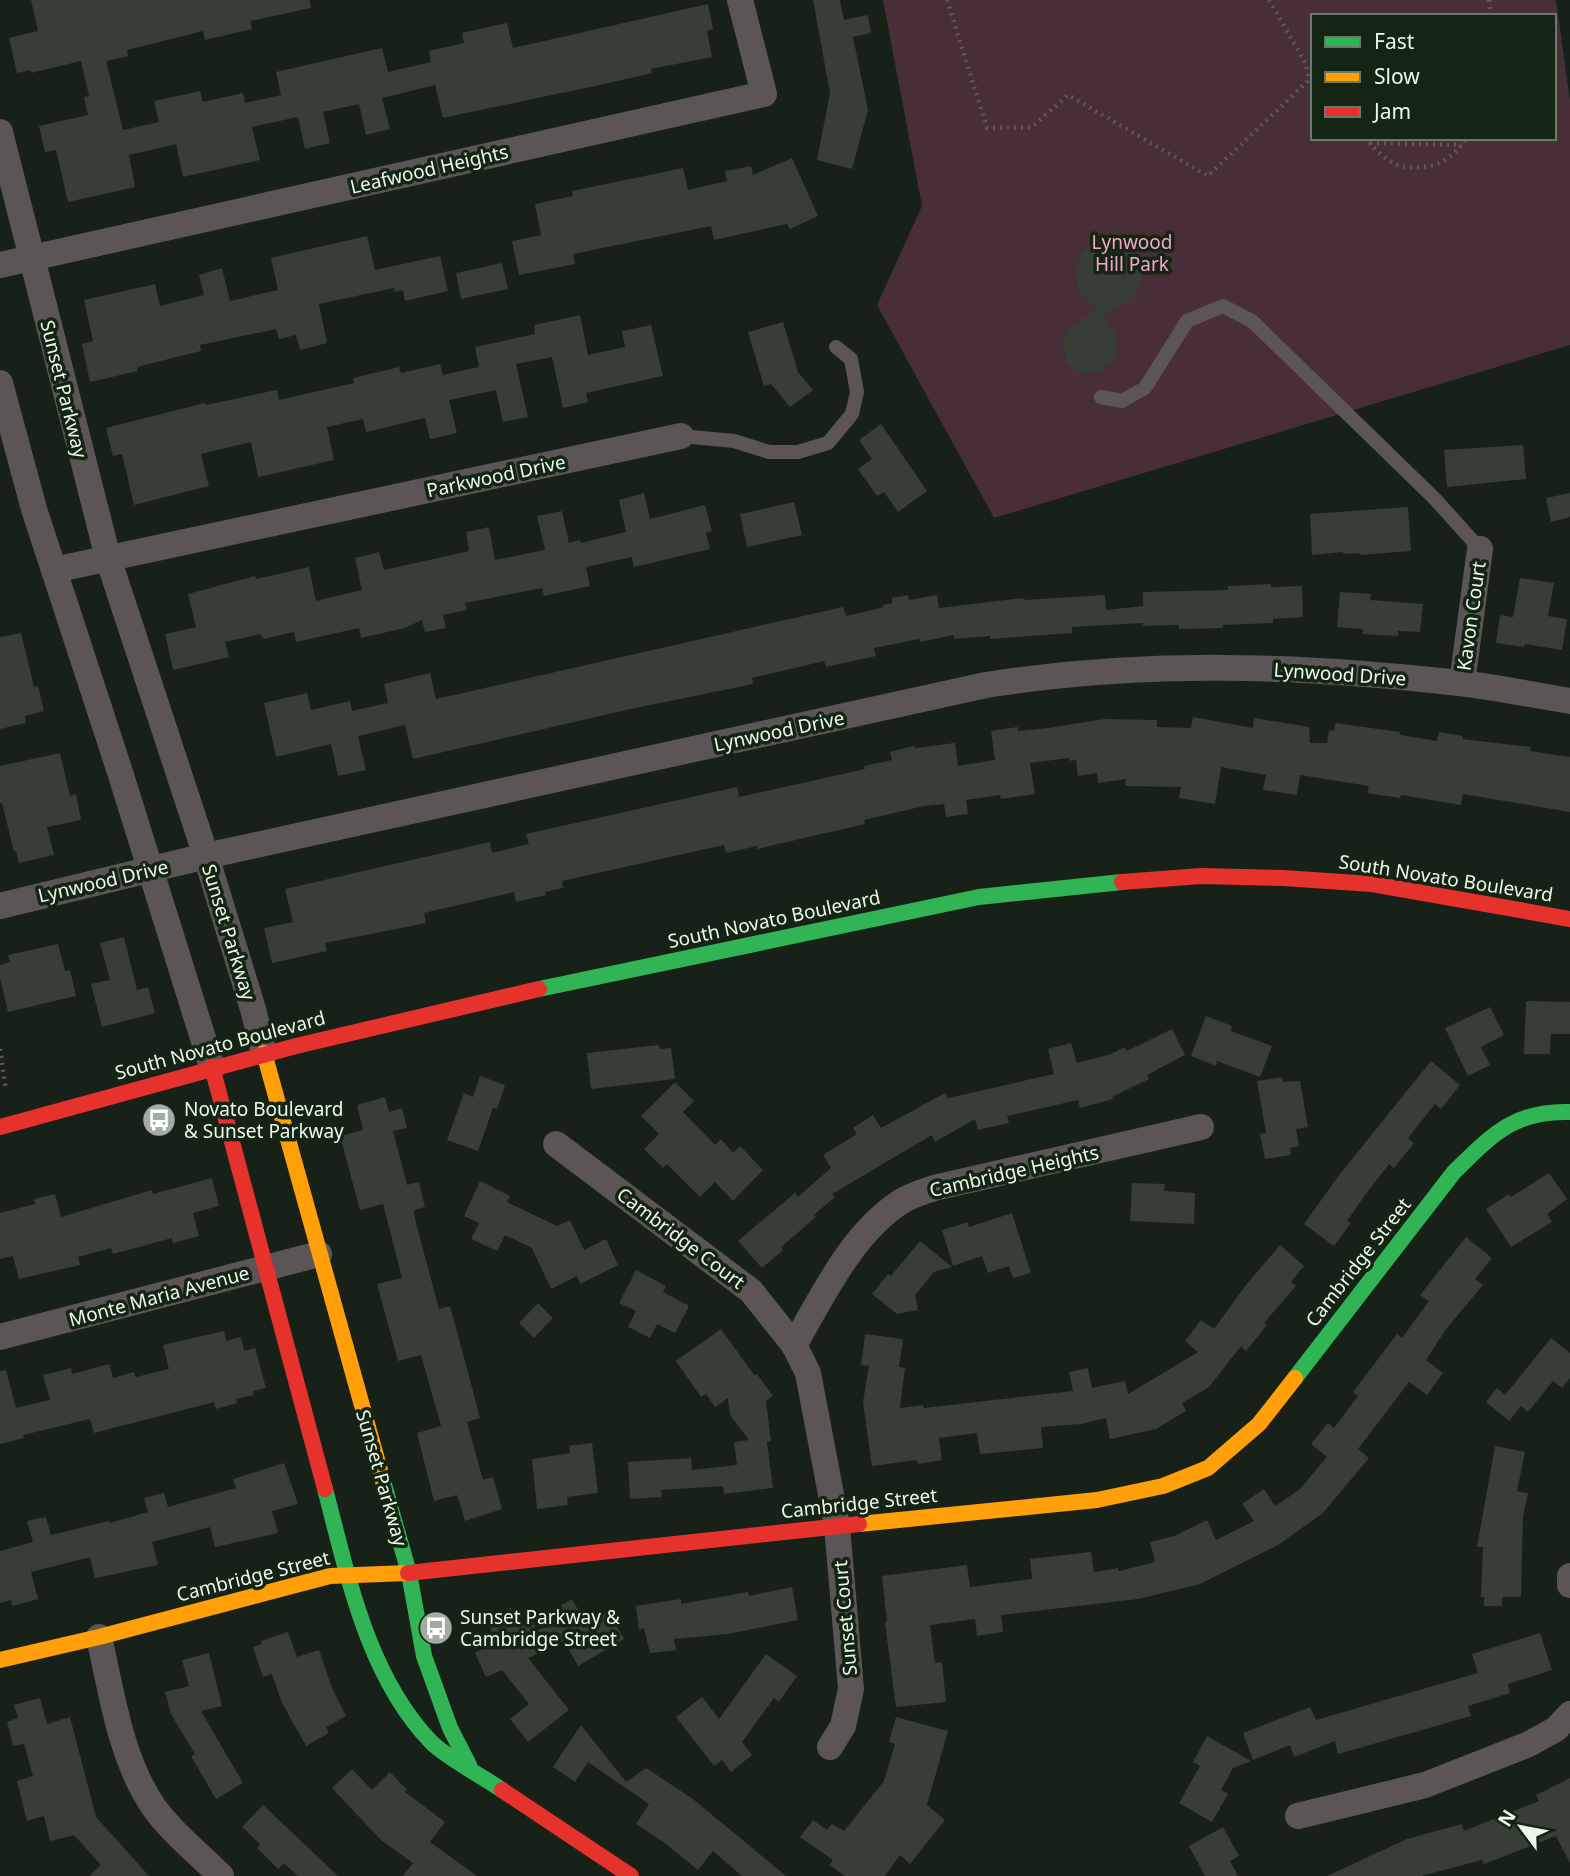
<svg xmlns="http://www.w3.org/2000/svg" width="1570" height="1876" font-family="'Noto Sans',sans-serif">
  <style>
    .green { fill: #482e37; fill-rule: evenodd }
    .building { fill: #363e35 }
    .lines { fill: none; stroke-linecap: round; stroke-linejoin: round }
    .path { stroke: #5a5b58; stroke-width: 4.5; stroke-dasharray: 2 5; stroke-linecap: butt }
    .lane { stroke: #5b5556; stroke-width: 14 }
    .street { stroke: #5b5556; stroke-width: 26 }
    .fast { stroke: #30b455; stroke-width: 16 }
    .slow { stroke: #ff9f0a; stroke-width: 16 }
    .jam { stroke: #e5322d; stroke-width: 16 }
    .labels { text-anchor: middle; stroke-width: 7; stroke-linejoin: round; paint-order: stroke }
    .street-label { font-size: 19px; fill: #edf8ec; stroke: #152513 }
    .park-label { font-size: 19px; fill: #f6a6c4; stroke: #152513 }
    .poi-label { font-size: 19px; fill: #edf8ec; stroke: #152513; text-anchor: start }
  </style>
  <rect width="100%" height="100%" fill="#182117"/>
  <path class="green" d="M883 0H1556L1570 101V345L994 518 877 305 922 206ZM1313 16H1554V138H1313Z"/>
  <g class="building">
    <polygon points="31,0 310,0 311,8 250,21 252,29 205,40 203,31 127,50 128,56 106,61 123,130 159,122 154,101 200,91 203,102 243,93 245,103 281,95 276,72 382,48 388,72 431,62 429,51 464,43 462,33 507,23 513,48 708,4 713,29 707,31 712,57 651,69 652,73 604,84 443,118 435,85 382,98 390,129 366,135 359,104 323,112 330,143 305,149 298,117 252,127 260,160 183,177 176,144 129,155 135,187 68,202 56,150 45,152 39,126 88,115 84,97 89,96 81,61 31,73 31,70 17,73 9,38 38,31"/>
    <polygon points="813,0 840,0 844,20 868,15 871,33 853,37 868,110 852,169 817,160 830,93"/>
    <polygon points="792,158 818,216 790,229 787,224 714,240 711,226 573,254 575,264 519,275 512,241 541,235 535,204 573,196 572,191 683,168 688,190 727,181 725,171 751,166 753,175"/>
    <polygon points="367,236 375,270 440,256 448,291 405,301 403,290 395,292 394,288 319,304 327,343 300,350 296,335 279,339 276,329 200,345 201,351 137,367 138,371 90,382 82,344 93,341 84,300 155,284 160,306 204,295 199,275 222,268 230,301 278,290 271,258"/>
    <polygon points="1114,240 1125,244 1134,251 1140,261 1143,272 1141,284 1136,294 1127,302 1103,314 1116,336 1118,345 1113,363 1099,373 1080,373 1067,361 1063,343 1071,327 1097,309 1081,294 1077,284 1077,264 1082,253 1091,246 1102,241"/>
    <polygon points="502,263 508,289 461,299 456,273"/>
    <polygon points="580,315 588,355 625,347 622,331 651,325 663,376 586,393 588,402 563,408 552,357 516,364 528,417 503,422 496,390 449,400 457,433 430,439 425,418 366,432 363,419 327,427 334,460 258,477 251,442 201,454 209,486 134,505 122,454 113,456 106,428 205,403 206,405 277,390 279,400 354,383 353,378 399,367 401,373 440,364 443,375 479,367 475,347 535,334 534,325"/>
    <polygon points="783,322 798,372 813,390 790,407 771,384 764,386 748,332"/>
    <polygon points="881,424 927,491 898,512 884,492 877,496 858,469 872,459 859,440"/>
    <polygon points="1523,445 1526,479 1447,487 1444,450"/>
    <polygon points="644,493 650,519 705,505 712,531 706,533 710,549 634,567 632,557 586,567 590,586 544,596 542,588 465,603 467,610 443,615 446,628 425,632 422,620 405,628 361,638 359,628 296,642 294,632 264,639 260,634 225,642 229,657 173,670 165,634 196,627 188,594 255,576 256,579 309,567 316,601 362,590 355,558 379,552 384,570 469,551 466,532 489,527 495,560 545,550 537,516 562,511 569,543 580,540 581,543 626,532 619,500"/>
    <polygon points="1570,493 1570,517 1551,522 1546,498"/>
    <polygon points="794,502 802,535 747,547 740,514"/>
    <polygon points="1408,507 1411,551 1360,555 1359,553 1343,554 1343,552 1312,555 1310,514"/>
    <polygon points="1520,578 1554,583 1548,616 1567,619 1562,650 1525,644 1524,647 1496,643 1500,615 1513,617"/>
    <polygon points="1271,584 1271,587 1302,586 1303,617 1273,619 1273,623 1223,625 1223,628 1179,629 1179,625 1143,626 1143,623 1072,627 1072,633 990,639 990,636 954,639 954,635 920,642 919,639 874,648 876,656 826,667 824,661 752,678 753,684 626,710 413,759 405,725 358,736 366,770 338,776 331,744 276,757 264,703 307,693 311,710 350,701 352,711 388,703 384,684 430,673 436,699 843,607 846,616 884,607 883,605 892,603 892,598 908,595 909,600 937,595 939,608 1023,598 1024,600 1105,595 1106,610 1143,606 1143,592 1228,590 1228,586"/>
    <polygon points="1340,592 1371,594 1370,600 1423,604 1420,632 1398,631 1398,636 1363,634 1363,629 1337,627"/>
    <polygon points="21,633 34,687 38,686 44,711 25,716 26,723 0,729 0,637"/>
    <polygon points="1193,717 1253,728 1254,718 1309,727 1310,743 1327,743 1329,730 1334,731 1335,723 1400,732 1400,735 1437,741 1439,732 1462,736 1462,739 1531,747 1530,751 1570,757 1570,812 1463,794 1461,805 1401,795 1400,798 1367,793 1369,786 1300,775 1297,795 1263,790 1266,775 1221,767 1215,804 1179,798 1181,787 1125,786 1126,779 1098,783 1097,773 1078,776 1076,760 1070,761 1069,758 1030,763 1035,794 1001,799 1000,795 966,800 968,814 946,817 944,804 924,806 864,820 865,824 757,849 757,846 726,853 724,845 562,881 563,888 545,892 546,895 516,902 514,892 424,913 426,923 325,943 327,951 272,963 264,928 293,922 285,889 490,842 492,853 529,844 526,834 737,787 739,797 865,769 864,766 892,760 890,752 914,746 915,748 955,743 958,766 995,760 991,731 1018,727 1018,731 1048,728 1105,719 1157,720 1157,727 1191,728"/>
    <polygon points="60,753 70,796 76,794 81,820 47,827 54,855 19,863 16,851 14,852 2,803 0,803 0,766"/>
    <polygon points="124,937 137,990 148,987 155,1013 102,1027 91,984 110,980 100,943"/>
    <polygon points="58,944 65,971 70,970 76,996 8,1012 0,978 0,965 10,962 8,955"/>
    <polygon points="1526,1001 1570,1002 1570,1034 1551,1034 1550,1054 1524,1054"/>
    <polygon points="1490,1007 1504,1035 1481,1047 1490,1065 1468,1076 1445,1028"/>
    <polygon points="1206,1016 1232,1026 1231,1031 1272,1046 1260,1077 1217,1061 1216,1066 1191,1056"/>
    <polygon points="1172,1029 1185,1055 1147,1075 1149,1079 1112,1097 1113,1099 1080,1108 1078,1100 1007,1116 1009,1123 978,1130 975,1119 935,1142 932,1135 832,1194 835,1197 814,1215 816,1217 781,1247 783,1250 762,1268 738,1241 795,1193 798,1197 831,1168 823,1155 857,1134 853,1128 873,1115 881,1128 945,1093 948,1098 1054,1074 1048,1049 1071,1043 1077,1063 1111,1054 1125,1047 1127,1051"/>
    <polygon points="659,1045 660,1049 671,1048 675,1079 591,1089 587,1053"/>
    <polygon points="1431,1061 1460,1085 1441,1109 1435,1104 1408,1138 1414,1143 1394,1168 1389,1164 1365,1195 1347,1221 1351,1223 1334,1246 1304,1224 1340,1174"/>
    <polygon points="480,1076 505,1085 497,1109 493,1108 478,1151 447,1140 464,1093 473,1097"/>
    <polygon points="1282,1077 1283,1082 1300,1081 1308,1127 1296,1129 1299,1146 1290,1148 1291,1155 1265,1159 1260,1134 1266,1133 1257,1081"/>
    <polygon points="675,1082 694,1101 683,1112 715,1145 721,1139 733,1153 740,1146 763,1170 733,1201 715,1182 700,1197 667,1164 663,1168 644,1149 659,1134 641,1116"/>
    <polygon points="385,1097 389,1112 402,1108 407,1128 393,1131 407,1185 419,1182 425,1207 414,1210 416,1223 439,1309 450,1306 465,1361 480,1418 467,1422 483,1480 493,1477 502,1509 465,1521 457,1495 434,1501 417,1433 441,1426 421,1355 398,1361 377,1284 402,1278 383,1204 360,1210 340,1136 363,1130 357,1105"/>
    <polygon points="1549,1173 1567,1199 1547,1214 1552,1222 1511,1247 1486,1209 1509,1194 1511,1197"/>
    <polygon points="212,1178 219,1206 193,1213 199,1236 173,1243 172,1238 113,1254 111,1248 78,1257 80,1265 19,1279 13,1256 0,1259 0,1213 35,1204 34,1199 55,1194 61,1217 152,1190 153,1194"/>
    <polygon points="480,1181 510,1196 507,1202 557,1226 570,1220 584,1250 606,1239 618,1265 580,1284 577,1276 551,1289 532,1248 505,1235 497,1251 471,1239 479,1223 464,1216"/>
    <polygon points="1132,1183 1165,1184 1164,1191 1195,1193 1194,1224 1130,1221"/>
    <polygon points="1012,1213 1031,1273 1013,1278 1009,1266 988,1273 982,1256 953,1266 942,1230 968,1222 969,1227"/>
    <polygon points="1466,1237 1492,1258 1475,1279 1483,1285 1446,1329 1426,1360 1443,1373 1427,1395 1409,1382 1358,1449 1369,1458 1323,1513 1278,1545 1200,1584 1138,1599 1001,1615 1003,1632 977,1636 975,1619 930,1625 935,1663 942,1662 946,1702 896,1707 885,1623 887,1622 882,1576 967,1565 970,1587 1032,1579 1030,1559 1091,1552 1094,1572 1118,1568 1119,1571 1155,1562 1150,1542 1174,1536 1207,1520 1216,1540 1254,1521 1242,1504 1264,1489 1275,1506 1299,1490 1327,1457 1311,1444 1328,1423 1334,1428 1358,1396 1353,1392 1397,1334 1402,1338 1429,1301 1420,1295"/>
    <polygon points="920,1241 952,1267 934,1272 915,1295 918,1310 897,1314 872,1294 888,1274 891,1276"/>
    <polygon points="1280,1245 1304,1266 1291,1282 1296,1286 1264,1323 1267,1325 1246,1351 1241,1346 1209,1387 1182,1403 1186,1411 1156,1429 1110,1439 1106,1418 1081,1424 1041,1427 1043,1448 980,1454 977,1433 939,1438 942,1460 918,1464 917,1460 872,1466 863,1402 869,1366 861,1365 865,1334 903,1339 899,1367 905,1368 900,1408 923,1405 924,1408 1073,1391 1069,1372 1088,1368 1092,1388 1125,1381 1128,1394 1198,1352 1185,1341 1201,1320 1214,1329 1246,1285"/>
    <polygon points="636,1270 666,1286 663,1292 689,1306 675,1333 657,1324 650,1338 628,1327 636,1311 619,1303"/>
    <polygon points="538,1303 553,1318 534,1338 519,1323"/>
    <polygon points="721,1329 754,1375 757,1374 773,1396 766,1401 771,1441 767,1442 773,1488 724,1494 723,1486 661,1490 662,1497 630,1499 628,1462 691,1458 692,1470 737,1465 734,1442 749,1440 730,1415 728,1398 715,1407 706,1394 701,1397 676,1361"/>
    <polygon points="224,1331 226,1341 241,1337 244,1351 255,1348 266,1388 253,1391 254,1395 236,1399 237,1403 216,1409 214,1402 94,1433 90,1419 23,1435 24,1438 0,1444 0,1371 6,1370 16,1408 50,1400 43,1375 71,1368 72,1374 109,1364 113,1378 134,1372 136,1377 169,1369 163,1345"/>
    <polygon points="1551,1338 1570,1353 1570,1378 1562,1388 1553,1381 1528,1412 1521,1406 1509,1421 1486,1402 1497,1388 1505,1395"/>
    <polygon points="592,1443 598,1493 567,1497 568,1505 537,1509 532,1459 570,1453 569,1446"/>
    <polygon points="1495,1446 1525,1452 1517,1491 1528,1493 1523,1517 1521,1597 1502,1597 1502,1606 1484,1606 1484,1597 1481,1597 1483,1547 1477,1547"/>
    <polygon points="284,1463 298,1504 272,1511 278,1533 215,1547 210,1527 152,1542 158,1565 95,1578 90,1557 31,1572 38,1599 12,1606 11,1600 0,1603 0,1551 33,1542 27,1521 46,1517 51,1535 109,1521 110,1523 148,1512 144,1498 164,1493 168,1507 236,1488 233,1479"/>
    <polygon points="792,1587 798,1620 728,1634 674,1639 676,1650 650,1653 644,1628 639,1630 636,1606 681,1599 681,1604 748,1592 749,1596"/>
    <polygon points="572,1599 584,1620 599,1617 608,1611 624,1639 578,1666 564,1641 528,1658 569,1710 528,1742 510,1719 529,1704 502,1670 486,1677 475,1653 496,1642 486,1619 511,1608 519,1627 533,1620 536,1630 553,1626 551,1611"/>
    <polygon points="288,1632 297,1657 319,1650 332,1688 346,1716 326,1727 329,1733 306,1746 282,1703 272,1674 263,1677 253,1647 262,1644 261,1641"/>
    <polygon points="1540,1633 1552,1670 1508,1684 1510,1693 1468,1706 1471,1716 1338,1754 1335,1741 1294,1757 1290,1745 1253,1760 1243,1733 1310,1707 1316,1720 1478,1673 1472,1654"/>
    <polygon points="209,1653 222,1706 201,1711 243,1783 216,1799 191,1756 195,1754 171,1714 165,1692 189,1686 182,1660"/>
    <polygon points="766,1654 797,1676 779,1702 774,1698 742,1742 752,1755 731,1772 722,1760 714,1766 676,1717 702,1697 719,1719"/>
    <polygon points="40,1698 47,1724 70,1717 96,1817 149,1876 89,1876 101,1865 74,1835 50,1841 44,1816 27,1821 17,1781 33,1776 24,1744 13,1746 7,1722 18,1718 14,1705"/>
    <polygon points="896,1717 948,1731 927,1805 945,1820 910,1864 900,1855 885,1876 845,1876 829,1865 833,1860 800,1837 813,1820 827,1830 832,1824 844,1831 884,1781 895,1744 889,1742"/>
    <polygon points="581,1725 626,1782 646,1768 693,1799 786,1876 742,1876 713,1851 698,1870 662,1841 636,1824 649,1804 588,1762 575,1782 553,1767"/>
    <polygon points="1207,1736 1251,1761 1233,1768 1221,1790 1228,1794 1212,1822 1179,1803 1200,1766 1193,1762"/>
    <polygon points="352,1769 372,1790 390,1772 407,1790 405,1792 445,1822 430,1842 477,1876 403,1876 413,1863 381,1840 332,1788"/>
    <polygon points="1570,1778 1570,1863 1556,1836 1484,1864 1482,1860 1421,1876 1327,1876 1407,1839 1462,1824 1464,1831 1539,1801 1536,1795"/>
    <polygon points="263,1805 338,1876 298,1876 284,1863 278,1869 257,1848 260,1844 242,1827"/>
    <polygon points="1223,1827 1239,1856 1230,1861 1238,1876 1205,1876 1189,1846"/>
  </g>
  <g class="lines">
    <g class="path">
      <polyline points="947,0 987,128 1032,127 1068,95 1208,176 1309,80"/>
      <polyline points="1269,0 1306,64 1309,80 1313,86"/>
      <polyline points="1489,0 1491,16"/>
      <path d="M1364 138C1374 148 1386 161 1400 166 1404 167 1411 167 1416 167 1441 168 1453 156 1467 138"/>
      <polyline points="1370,143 1462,145"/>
      <polyline points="0,1049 6,1090"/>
    </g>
    <g class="lane">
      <polyline points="1101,397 1122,401 1145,388 1187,321 1223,306 1252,321 1435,499 1480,549"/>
      <polyline points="681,436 734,441 769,452 798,452 828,443 852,414 857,392 851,359 836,347"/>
    </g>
    <g class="street">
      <polyline points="0,132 108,558 206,856 253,1009 264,1053"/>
      <polyline points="0,265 764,94 740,0"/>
      <polyline points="0,383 34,509 120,772 212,1067"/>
      <polyline points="54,570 681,436"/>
      <polyline points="1462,683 1480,549"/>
      <path d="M0 906 206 856 986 685C1147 660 1299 665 1459 683 1496 687 1533 695 1570 701"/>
      <polyline points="556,1144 751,1291 794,1345 808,1373 837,1526 851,1689 843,1726 830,1747"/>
      <polyline points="0,1337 319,1254"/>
      <path d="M794 1345C823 1296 850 1236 899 1203 909 1196 923 1192 934 1188L1201 1127"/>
      <polyline points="1570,1576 1570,1585"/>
      <path d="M99 1637C112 1694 120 1757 153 1806 171 1832 199 1854 221 1876"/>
      <polyline points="1298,1816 1425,1785 1529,1744 1556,1729 1570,1714"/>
    </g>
    <g class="fast">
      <polyline points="539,989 979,897 1122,882"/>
      <path d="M1295 1378 1454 1172C1492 1135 1514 1110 1570 1112"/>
      <polyline points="383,1481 409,1573 424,1656 450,1728 469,1765"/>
      <path d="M325 1489C348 1576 367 1675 431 1742 447 1758 482 1776 502 1790"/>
    </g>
    <g class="slow">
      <polyline points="264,1053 383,1481"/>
      <polyline points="859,1524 1097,1500 1163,1486 1208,1468 1259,1424 1295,1378"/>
      <polyline points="0,1660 99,1637 330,1576 408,1573"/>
    </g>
    <g class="jam">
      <polyline points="1122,882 1201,876 1283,878 1372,884 1570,919"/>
      <polyline points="212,1067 325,1489"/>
      <polyline points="0,1127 296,1046 539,989"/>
      <polyline points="408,1573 859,1524"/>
      <polyline points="502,1790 631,1876"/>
    </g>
  </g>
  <defs>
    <g id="bus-disc" transform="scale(1.75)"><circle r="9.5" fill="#a2ada1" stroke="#152513"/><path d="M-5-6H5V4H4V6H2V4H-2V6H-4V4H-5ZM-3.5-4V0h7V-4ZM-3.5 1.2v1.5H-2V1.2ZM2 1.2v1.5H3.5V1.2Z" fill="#fff"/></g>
  </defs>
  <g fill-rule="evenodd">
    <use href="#bus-disc" x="159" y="1120"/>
    <use href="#bus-disc" x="436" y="1628"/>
  </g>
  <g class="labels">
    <g class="street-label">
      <text transform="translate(429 169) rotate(-13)" y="7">Leafwood Heights</text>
      <text transform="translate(64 389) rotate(76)" y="7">Sunset Parkway</text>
      <text transform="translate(496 476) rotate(-12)" y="7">Parkwood Drive</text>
      <text transform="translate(1471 616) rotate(-82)" y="7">Kavon Court</text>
      <text transform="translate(1340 674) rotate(4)" y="7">Lynwood Drive</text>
      <text transform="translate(779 731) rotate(-12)" y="7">Lynwood Drive</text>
      <text transform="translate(1446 878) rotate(9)" y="7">South Novato Boulevard</text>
      <text transform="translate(103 881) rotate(-13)" y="7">Lynwood Drive</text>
      <text transform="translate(774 919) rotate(-12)" y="7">South Novato Boulevard</text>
      <text transform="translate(229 932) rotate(73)" y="7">Sunset Parkway</text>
      <text transform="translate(220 1045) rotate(-15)" y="7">South Novato Boulevard</text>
      <text transform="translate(1014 1171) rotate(-13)" y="7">Cambridge Heights</text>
      <text transform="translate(681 1238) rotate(37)" y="7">Cambridge Court</text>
      <text transform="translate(1358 1262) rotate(-52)" y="7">Cambridge Street</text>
      <text transform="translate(159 1296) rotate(-15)" y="7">Monte Maria Avenue</text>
      <text transform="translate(382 1478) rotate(74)" y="7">Sunset Parkway</text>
      <text transform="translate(859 1503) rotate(-6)" y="7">Cambridge Street</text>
      <text transform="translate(253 1576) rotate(-14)" y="7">Cambridge Street</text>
      <text transform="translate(845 1618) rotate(-95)" y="7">Sunset Court</text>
    </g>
    <g class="park-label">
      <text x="1132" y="249">Lynwood<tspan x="1132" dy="22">Hill Park</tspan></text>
    </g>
    <g class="poi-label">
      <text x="184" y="1116">Novato Boulevard<tspan x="184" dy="22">&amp; Sunset Parkway</tspan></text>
      <text x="460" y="1624">Sunset Parkway &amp;<tspan x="460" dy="22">Cambridge Street</tspan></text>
    </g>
  </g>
  <rect x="1311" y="14" width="245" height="126" fill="#152513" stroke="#6b796a" stroke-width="2"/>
  <rect x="1325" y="37" width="35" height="10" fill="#30b455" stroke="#6b796a" stroke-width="2"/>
  <text x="1374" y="49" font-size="21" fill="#edf8ec">Fast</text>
  <rect x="1325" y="72" width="35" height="10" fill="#ff9f0a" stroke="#6b796a" stroke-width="2"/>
  <text x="1374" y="84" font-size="21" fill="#edf8ec">Slow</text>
  <rect x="1325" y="107" width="35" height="10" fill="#e5322d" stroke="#6b796a" stroke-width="2"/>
  <text x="1374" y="119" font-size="21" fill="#edf8ec">Jam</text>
  <g transform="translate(1521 1827) rotate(302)" stroke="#152513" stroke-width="5" paint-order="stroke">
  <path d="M0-5L12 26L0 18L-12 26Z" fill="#edf8ec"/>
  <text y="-10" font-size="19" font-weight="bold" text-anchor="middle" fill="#edf8ec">N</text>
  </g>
</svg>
